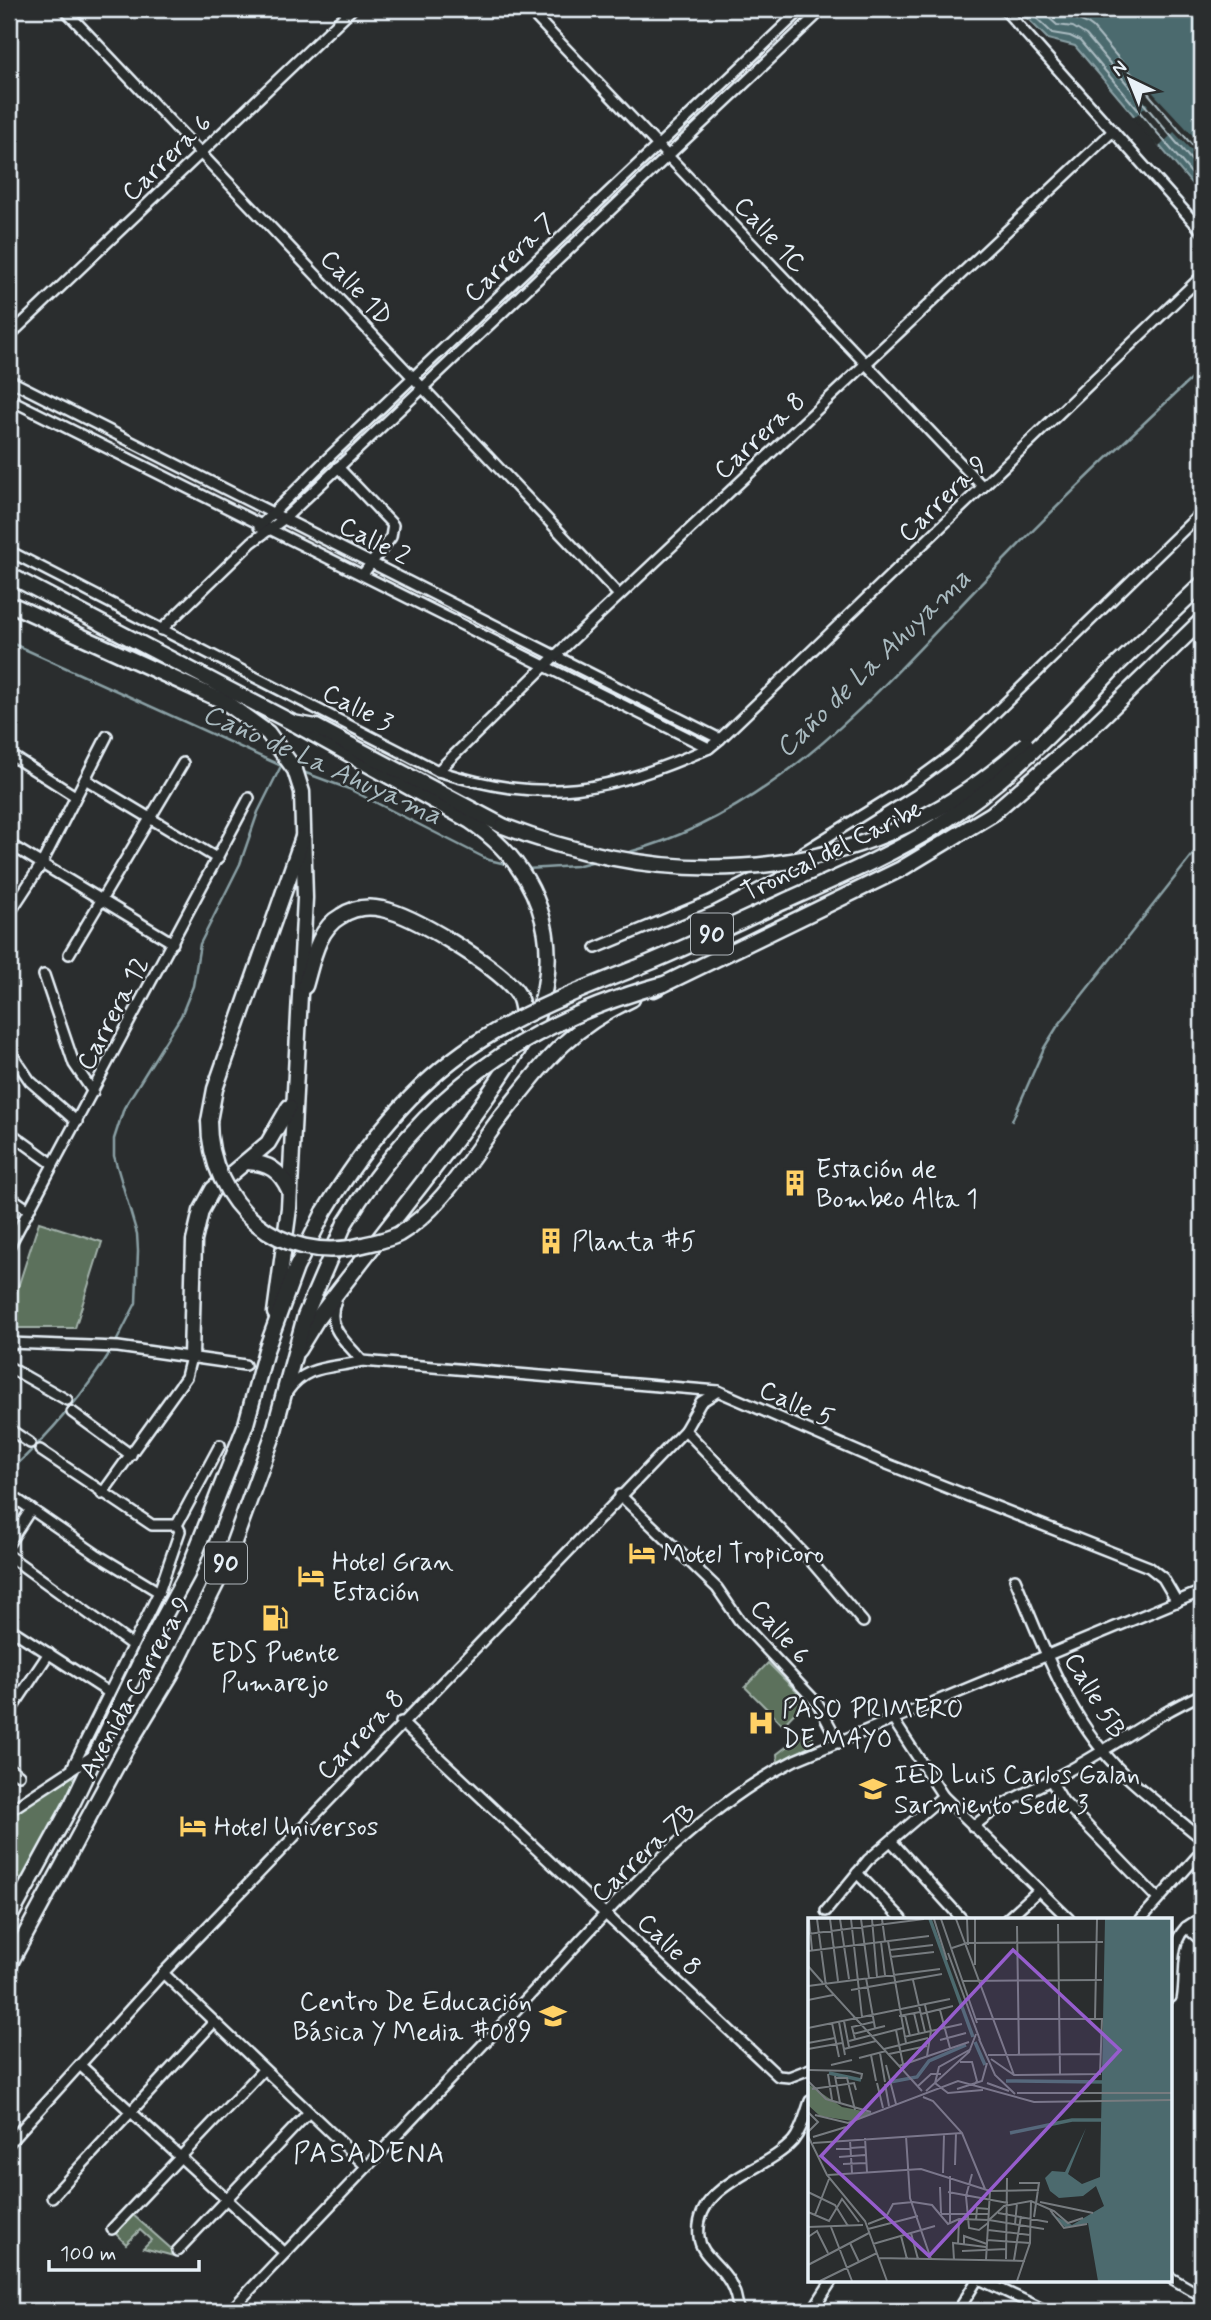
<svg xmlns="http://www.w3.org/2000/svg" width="1211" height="2320" font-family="Mynerve,sans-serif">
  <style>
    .green { fill: #5b715c; stroke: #a2b1aa; stroke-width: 2 }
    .water { fill: #4c6a6e; stroke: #8aa0a5; stroke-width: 2 }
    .pier { fill: #2a2d2e }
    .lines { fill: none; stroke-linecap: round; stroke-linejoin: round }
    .shore { stroke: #aabbc1; stroke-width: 2 }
    .stream { stroke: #8aa0a5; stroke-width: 2.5 }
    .minor-casing { stroke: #e8f1f8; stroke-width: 14 }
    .primary-casing { stroke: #e8f1f8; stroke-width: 19 }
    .trunk-casing { stroke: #e8f1f8; stroke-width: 19 }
    .minor { stroke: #2a2d2e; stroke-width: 9 }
    .primary { stroke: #2a2d2e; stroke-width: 14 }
    .trunk { stroke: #2a2d2e; stroke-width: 14 }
    .trunk-bridge-casing { stroke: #e8f1f8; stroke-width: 19; stroke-linecap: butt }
    .trunk-bridge { stroke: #2a2d2e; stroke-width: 14 }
    .labels { text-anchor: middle; stroke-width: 5; stroke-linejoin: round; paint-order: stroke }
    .shield { fill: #2a2d2e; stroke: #afb6bb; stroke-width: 2 }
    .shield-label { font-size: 24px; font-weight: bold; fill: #e8f1f8 }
    .street-label { font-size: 26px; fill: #e8f1f8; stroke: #2a2d2e }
    .poi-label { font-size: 26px; fill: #e8f1f8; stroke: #2a2d2e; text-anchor: start }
    .water-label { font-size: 28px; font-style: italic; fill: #aabbc1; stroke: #2a2d2e }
    .neighbourhood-label { font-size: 28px; letter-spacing: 2px; fill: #e8f1f8; stroke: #2a2d2e }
    .inset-river { fill: none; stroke: #4c6a6e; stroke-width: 3.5 }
    .inset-road { fill: none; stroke: #767b7f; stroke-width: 2 }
    .view { fill: #965dcd; fill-opacity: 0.15; stroke: #965dcd; stroke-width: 3.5 }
    .inset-edge { fill: none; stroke: #e8f1f8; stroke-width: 3.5 }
  </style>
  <rect width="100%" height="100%" fill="#2a2d2e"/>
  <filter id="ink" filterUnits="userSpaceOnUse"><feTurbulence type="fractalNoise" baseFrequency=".0143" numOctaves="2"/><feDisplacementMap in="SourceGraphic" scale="14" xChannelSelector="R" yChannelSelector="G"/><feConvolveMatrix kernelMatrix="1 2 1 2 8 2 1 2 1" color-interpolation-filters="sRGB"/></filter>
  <g filter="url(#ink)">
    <g class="green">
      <polygon points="39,1222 102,1242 75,1328 9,1328 9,1315"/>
      <polygon points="768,1663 806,1701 783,1725 745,1687"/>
      <polygon points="810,1729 815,1744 778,1762 777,1754"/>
      <polygon points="70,1773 77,1781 9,1902 9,1818"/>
      <polygon points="132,2214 176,2253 174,2256 143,2248 151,2240 140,2230 126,2244 115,2233"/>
    </g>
    <polygon class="water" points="1018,9 1202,9 1202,196 1075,46 1048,39"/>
    <polygon class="pier" points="1142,81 1199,142 1191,150 1174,132 1159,147 1133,118 1148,105 1133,89"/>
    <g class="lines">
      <g class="shore">
        <polyline points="1027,9 1052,33 1070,36 1080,41 1202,186"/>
        <polyline points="1039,9 1057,25 1073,27 1086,35 1202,173"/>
        <path d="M1054 9C1065 19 1081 17 1093 28L1202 157"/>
      </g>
      <g class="stream">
        <polyline points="9,642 286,768"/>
        <polyline points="303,772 349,789 489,860 510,865"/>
        <path d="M626 853C788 810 894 672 1007 557 1070 492 1136 430 1202 369"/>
        <polyline points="527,869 576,866 599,860"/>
        <polyline points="1012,1121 1044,1048 1057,1027 1202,843"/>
        <polyline points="115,1344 136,1303 138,1251 137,1234 114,1156 114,1139 124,1108 181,1016 193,986 200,944 240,864 258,812 280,768"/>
        <path d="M9 1472C48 1436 84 1395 112 1349"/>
      </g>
      <g class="minor-casing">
        <g id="minor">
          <polyline points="64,9 619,595"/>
          <polyline points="528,9 983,487"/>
          <polyline points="1004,9 1202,231"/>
          <polyline points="9,336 352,9"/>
          <polyline points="9,380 720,739"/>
          <polyline points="9,399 709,748"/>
          <polyline points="338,467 393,525 391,537 363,574"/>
          <polyline points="259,527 329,457 802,9"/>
          <path d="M9 551 438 771C545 805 608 792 709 748L720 739 1202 276"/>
          <polyline points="161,630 252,542 285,518 823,9"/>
          <polyline points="9,754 75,796"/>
          <polyline points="438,771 554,657 1112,132"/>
          <polyline points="85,779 218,859"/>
          <polyline points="9,844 173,943"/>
          <polyline points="800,854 909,786 954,753 1202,512"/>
          <polyline points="9,914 41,865 107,736"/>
          <polyline points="596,948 710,901 778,866"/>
          <polyline points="69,954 183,763"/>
          <polyline points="44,975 74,1064 93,1092"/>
          <polyline points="9,1050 30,1081 77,1122"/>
          <polyline points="9,1132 53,1164"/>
          <polyline points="9,1196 29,1210"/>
          <polyline points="9,1247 249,798"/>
          <path d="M336 1301C324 1328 348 1343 362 1361"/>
          <polyline points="9,1343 118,1347 245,1365"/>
          <polyline points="9,1367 67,1400"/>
          <path d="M287 1392C307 1363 333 1369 362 1361L718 1391 877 1460 1149 1567 1163 1578 1177 1602"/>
          <polyline points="72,1412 131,1455"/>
          <polyline points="9,1429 30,1443"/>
          <polyline points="685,1430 809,1559 863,1622"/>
          <polyline points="40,1450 152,1525 177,1525 180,1531 159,1592 73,1766"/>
          <polyline points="9,1494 96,1554 159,1592"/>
          <polyline points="102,1494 186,1377 191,1357"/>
          <polyline points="620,1495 717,1588 739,1620 818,1704 839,1743"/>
          <polyline points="177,1525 220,1445"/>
          <polyline points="9,1543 31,1509"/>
          <polyline points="9,1556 132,1645"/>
          <path d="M1015 1579C1042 1644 1067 1715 1116 1766 1142 1793 1174 1815 1202 1839"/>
          <polyline points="9,1628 108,1692"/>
          <polyline points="9,1713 49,1653"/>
          <polyline points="894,1721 943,1796 1069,1919"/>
          <polyline points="401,1722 778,2076 789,2077 810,2069"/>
          <polyline points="9,1768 19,1775"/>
          <polyline points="1050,1779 1063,1801 1158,1899"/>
          <polyline points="9,1811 94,1755"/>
          <path d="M973 1827C1004 1800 1031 1791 1066 1772 1113 1747 1151 1717 1202 1694"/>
          <polyline points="892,1842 962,1919"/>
          <polyline points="857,1873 902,1919"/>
          <polyline points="826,1911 868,1860 943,1796"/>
          <polyline points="1007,1919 1039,1890"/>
          <polyline points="1141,1919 1202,1851"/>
          <polyline points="1186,1927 1202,1941"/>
          <polyline points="163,1973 367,2167"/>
          <path d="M1171 1997C1176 1968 1165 1930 1202 1919"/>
          <polyline points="81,2066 285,2253"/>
          <polyline points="9,2143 163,1973 685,1430 701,1402 718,1391"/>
          <polyline points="52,2197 214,2022"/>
          <polyline points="112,2229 263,2070"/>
          <polyline points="177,2251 309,2112"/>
          <polyline points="1171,2278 1202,2296"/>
          <polyline points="981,2280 1047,2311"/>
          <path d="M230 2311C330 2206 429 2100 530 1995 610 1910 689 1814 795 1760L1202 1591"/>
          <path d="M738 2311C736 2268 701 2262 699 2237 693 2184 765 2172 793 2141 802 2130 805 2115 810 2101"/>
          <polyline points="812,2311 832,2280"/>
          <polyline points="958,2311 977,2280"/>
        </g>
      </g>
      <g class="primary-casing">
        <g id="primary">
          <path d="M9 575 293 723 470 821C538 867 565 941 536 1019 532 1031 523 1041 517 1051 496 1086 472 1118 447 1151 404 1208 360 1262 317 1319L298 1350"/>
          <polyline points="17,607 225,702 268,733 295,770 302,792 305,898 289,1208 275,1313"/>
          <path d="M305 986C312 963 317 929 341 916 353 908 368 906 382 909 414 915 494 965 515 990 523 1000 523 1014 523 1026"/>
          <path d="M247 1162C268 1163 280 1170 289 1190"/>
          <polyline points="191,1357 194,1241 201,1211 213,1189 268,1143 289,1107"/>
        </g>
      </g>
      <g class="trunk-casing">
        <g id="trunk">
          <polyline points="1114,668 1202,584"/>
          <polyline points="293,723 316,727 503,826"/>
          <polyline points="654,989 901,869 992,814 1089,730 1202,620"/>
          <path d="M501 1117C545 1062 566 1030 632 999"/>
          <polyline points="209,1121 215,1089 303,837"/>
          <polyline points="9,1919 73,1802 149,1644 187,1574 246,1424 266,1350 296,1268 324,1212"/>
          <polyline points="9,1965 125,1750 171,1674 226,1564 272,1438 305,1316 345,1223"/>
        </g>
      </g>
      <use href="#minor" class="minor"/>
      <use href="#primary" class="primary"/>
      <use href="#trunk" class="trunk"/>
      <g class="trunk-bridge-casing">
        <g id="trunk-bridge">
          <path d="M503 826C687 897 877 881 1026 744"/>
          <path d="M209 1121C209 1204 281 1267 363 1245 375 1242 388 1240 399 1234 442 1209 471 1156 501 1117"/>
          <path d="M324 1212C364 1147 410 1087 475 1044 528 1009 588 987 646 964 692 945 737 923 781 903 834 879 888 857 937 826 1005 783 1061 725 1114 668"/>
          <path d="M345 1223C423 1096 520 1023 664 984"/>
        </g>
      </g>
      <use href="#trunk-bridge" class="trunk-bridge"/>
    </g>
  </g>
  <defs>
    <g id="building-bare" transform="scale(2.1)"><path d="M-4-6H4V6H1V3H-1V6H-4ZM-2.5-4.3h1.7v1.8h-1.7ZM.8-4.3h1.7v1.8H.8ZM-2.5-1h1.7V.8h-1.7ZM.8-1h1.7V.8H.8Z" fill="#ffd166" stroke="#2a2d2e" stroke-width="2.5" paint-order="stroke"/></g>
    <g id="hotel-bare" transform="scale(2.1)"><path d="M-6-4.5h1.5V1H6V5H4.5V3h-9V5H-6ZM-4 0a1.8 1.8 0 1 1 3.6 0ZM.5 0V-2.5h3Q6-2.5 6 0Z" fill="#ffd166" stroke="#2a2d2e" stroke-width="2.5" paint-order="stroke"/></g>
    <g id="fuel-bare" transform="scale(2.1)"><path d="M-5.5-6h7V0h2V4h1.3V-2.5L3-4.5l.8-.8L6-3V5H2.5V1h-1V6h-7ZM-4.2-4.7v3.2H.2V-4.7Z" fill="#ffd166" stroke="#2a2d2e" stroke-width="2.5" paint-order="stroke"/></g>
    <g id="hospital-bare" transform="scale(2.1)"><path d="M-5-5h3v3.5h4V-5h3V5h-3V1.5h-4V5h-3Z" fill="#ffd166" stroke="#2a2d2e" stroke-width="2.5" paint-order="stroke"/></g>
    <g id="school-bare" transform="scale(2.1)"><path d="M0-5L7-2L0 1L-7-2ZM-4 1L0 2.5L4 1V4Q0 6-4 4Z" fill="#ffd166" stroke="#2a2d2e" stroke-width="2.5" paint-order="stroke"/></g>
  </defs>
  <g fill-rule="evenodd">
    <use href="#building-bare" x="795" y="1183"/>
    <use href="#building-bare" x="551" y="1241"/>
    <use href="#hotel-bare" x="642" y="1553"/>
    <use href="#hotel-bare" x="311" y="1576"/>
    <use href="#fuel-bare" x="275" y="1618"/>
    <use href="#hospital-bare" x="761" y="1723"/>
    <use href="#school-bare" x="873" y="1789"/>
    <use href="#hotel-bare" x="193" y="1826"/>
    <use href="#school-bare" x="553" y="2016"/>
  </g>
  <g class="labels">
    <g class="shield">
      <rect x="691" y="913.5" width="42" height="41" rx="5"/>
      <rect x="205" y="1542.5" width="42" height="41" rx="5"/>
    </g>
    <g class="shield-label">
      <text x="712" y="942">90</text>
      <text x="226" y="1571">90</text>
    </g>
    <g class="street-label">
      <text transform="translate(166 157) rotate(-44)" y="9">Carrera 6</text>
      <text transform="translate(771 234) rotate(47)" y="9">Calle 1C</text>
      <text transform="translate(509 257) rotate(-44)" y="9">Carrera 7</text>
      <text transform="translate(357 287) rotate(47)" y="9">Calle 1D</text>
      <text transform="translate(759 435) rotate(-43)" y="9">Carrera 8</text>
      <text transform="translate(942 498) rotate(-44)" y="9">Carrera 9</text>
      <text transform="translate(375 540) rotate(27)" y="9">Calle 2</text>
      <text transform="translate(358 707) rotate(27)" y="9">Calle 3</text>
      <text transform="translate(831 850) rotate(-26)" y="9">Troncal del Caribe</text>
      <text transform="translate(112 1013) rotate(-62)" y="9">Carrera 12</text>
      <text transform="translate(797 1403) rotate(24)" y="9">Calle 5</text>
      <text transform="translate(781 1631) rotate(49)" y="9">Calle 6</text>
      <text transform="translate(134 1687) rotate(-61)" y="9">Avenida Carrera 9</text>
      <text transform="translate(1096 1695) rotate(59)" y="9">Calle 5B</text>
      <text transform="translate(360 1734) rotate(-46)" y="9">Carrera 8</text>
      <text transform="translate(643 1852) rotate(-43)" y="9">Carrera 7B</text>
      <text transform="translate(670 1944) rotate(44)" y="9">Calle 8</text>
    </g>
    <g class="poi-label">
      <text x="816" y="1177">Estación de<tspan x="816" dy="30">Bombeo Alta 1</tspan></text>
      <text x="572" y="1250">Planta #5</text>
      <text x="663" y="1562">Motel Tropicoro</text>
      <text x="332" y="1570">Hotel Gran<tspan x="332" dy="30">Estación</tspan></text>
      <text x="275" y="1661" text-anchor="middle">EDS Puente<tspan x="275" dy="30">Pumarejo</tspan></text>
      <text x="782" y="1717">PASO PRIMERO<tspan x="782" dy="30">DE MAYO</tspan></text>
      <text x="894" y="1783">IED Luis Carlos Galan<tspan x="894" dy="30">Sarmiento Sede 3</tspan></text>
      <text x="214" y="1835">Hotel Universos</text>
      <text x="532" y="2010" text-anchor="end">Centro De Educación<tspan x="532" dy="30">Básica Y Media #089</tspan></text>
    </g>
    <g class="water-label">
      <text transform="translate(872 662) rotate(-44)" y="10">Caño de La Ahuyama</text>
      <text transform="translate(323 763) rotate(24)" y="10">Caño de La Ahuyama</text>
    </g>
    <g class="neighbourhood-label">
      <text x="370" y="2162">PASADENA</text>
    </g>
  </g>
  <g transform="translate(808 1918)">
    <rect width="364" height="364" fill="#2a2d2e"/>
    <path d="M0 166 34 189 65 195 44 203 12 198 1 188Z" fill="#5b715c"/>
    <path d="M297 1H364V363H290L280 305 258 310 242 295 264 307 296 288 288 268 275 278 251 280 242 273 237 260 244 253 257 254 278 210 260 256 274 266 292 259Z" fill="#4c6a6e"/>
    <path class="inset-river" d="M122 1 165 119M167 124 177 147M21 155 53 162M198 163 296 164M82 164 109 159 121 143 158 127M202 215 264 202H296"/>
    <path class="inset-road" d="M1 1 4 32M9 1 18 68 114 173M22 1 30 63M32 1 41 61M43 1 54 99M53 1 61 60M64 1 69 59M74 1 77 23M126 1 139 42M133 1 169 105M148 1 206 157M159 1 160 27M167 1V47M250 6 252 157M209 8 211 136M0 16 116 1M80 23 98 125M73 24 77 57M144 30 159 25 295 24M82 32 125 27M0 33 121 18M140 35 172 122M82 39 126 34M0 48 15 65M58 60 67 110M105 62 117 114M154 63 294 62M0 68 132 51M43 72 134 56M0 82 25 77M117 87 123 113 119 138M132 92 142 130M106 95 111 116M113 96 145 88M97 97 102 118M91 98 112 94M167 101H294L292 156 206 157 183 141M287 101 289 1M36 103 41 129M31 104 37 137M24 105 31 139M0 110 142 81M88 112 95 146M45 116 77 108M64 118 95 110M96 119 154 106M47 121 44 109 65 104M171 121 187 157 207 176M132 122 158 115M41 123 64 117M0 125 27 120M0 131 34 125M36 131 68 123M76 131 120 120M163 131 131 149 127 165 140 175 175 172M72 135 77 164M81 136 119 128M63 137 68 163M180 137 292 136M51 140 78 133M152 144H164L169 163 165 168M23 147 44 142M78 147 88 186M91 148 161 124M1 152 42 153 54 156 53 161M20 156 24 182M27 158 32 185M28 160H39L47 192M0 163 18 181 63 194M69 165 75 190M179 165 201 173M77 166 81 188M110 168 123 156H133M4 171 46 165 48 172M149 171 174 163 179 145M118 173 161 134 168 116M209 175H364M115 179 125 183 154 215 177 271M0 194 10 204 0 214M7 197 40 205 150 163 226 184 364 182M0 218 19 257 57 303 79 363M98 218 102 280 123 341M5 219 38 209M57 220 59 254M42 222 44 255M5 225 154 215M28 231 57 229M31 239 57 237M35 246 58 245M147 247 148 215M135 255 136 216M164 256 158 278 161 310 171 312 180 305M20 257 113 251 182 273 231 272M142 258V306M211 265H231L226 299M132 269 133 295M0 274 27 287 40 308M140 274 200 285M232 284 285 295M242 292 256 310 279 306M0 294 21 303 34 281 51 304M190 295 240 304M133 296H181M7 297 21 261M168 302 169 290 181 291M181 302 196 288 223 283 246 293 260 305 275 300M60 306 78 299 85 286 105 284 124 287 140 306 151 301 181 302 236 311M207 306 209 285M0 309 55 307M23 309 44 363M60 311 110 298M180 312 222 317M103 315 110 341M93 318 99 341M0 319 9 313 20 335M179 322 222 325M42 325 51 344M65 326 127 308M156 326V318L179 326M150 327 151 301M154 333 199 331M70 340 217 343M198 341 199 260M146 342 145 325 178 329M178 342 182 273M206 342 213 298M0 347 61 315M12 363 69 335M209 363 222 325 223 283"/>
    <path class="view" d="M205 32 312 132 121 338 13 238Z"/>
    <rect width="364" height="364" class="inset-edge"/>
  </g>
  <rect width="1211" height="2320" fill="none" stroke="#2a2d2e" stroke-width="35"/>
  <rect x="18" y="18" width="1176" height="2285" fill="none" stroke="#e8f1f8" stroke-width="2.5" filter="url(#ink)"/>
  <g transform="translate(1130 80) rotate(317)" stroke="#2a2d2e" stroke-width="5" paint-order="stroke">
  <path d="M0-5L12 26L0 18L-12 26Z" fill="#e8f1f8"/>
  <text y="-10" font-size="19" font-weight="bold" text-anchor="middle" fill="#e8f1f8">N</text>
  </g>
  <path d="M49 2260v10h150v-10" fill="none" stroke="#e8f1f8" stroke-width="3.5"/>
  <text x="60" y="2260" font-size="21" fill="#e8f1f8" stroke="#2a2d2e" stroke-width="5" paint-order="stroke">100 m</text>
</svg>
